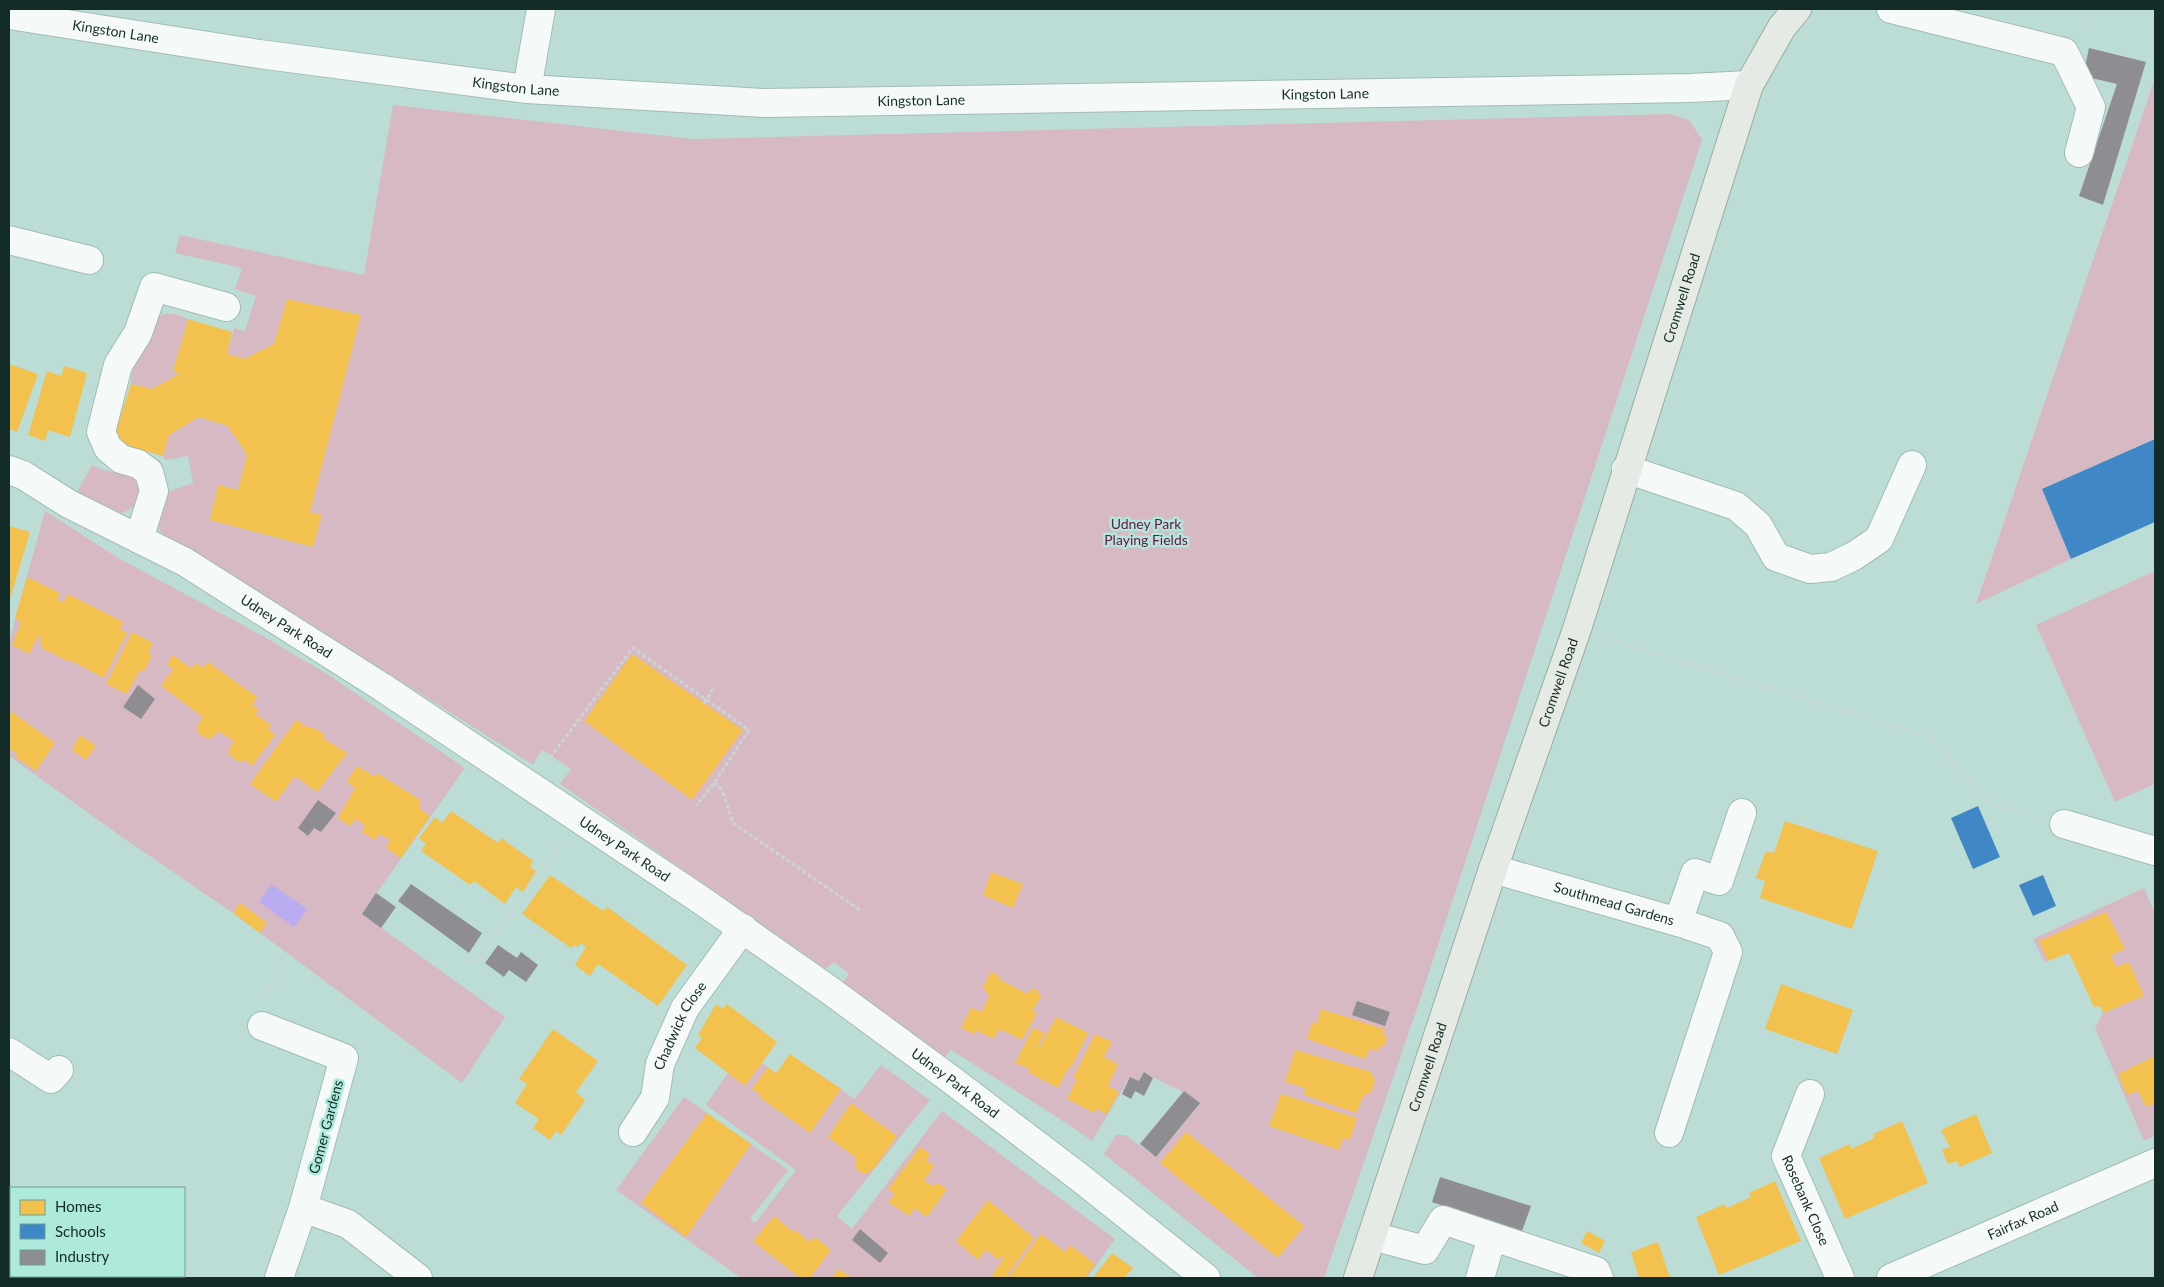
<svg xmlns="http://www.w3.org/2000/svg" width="2164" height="1287" font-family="Lato,sans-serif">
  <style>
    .green { fill: #d7b9c4 }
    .water { fill: #baacf0 }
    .homes { fill: #f2c14e }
    .schools { fill: #3f88c5 }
    .industry { fill: #8d8d92 }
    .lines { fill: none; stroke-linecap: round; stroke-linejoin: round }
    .minor-casing { stroke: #a2bbb5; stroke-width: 30 }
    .major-casing { stroke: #9aac9f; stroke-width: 30 }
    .path { stroke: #cbd6d3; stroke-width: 3; stroke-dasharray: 4 2.5; stroke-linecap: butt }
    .minor { stroke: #f5faf9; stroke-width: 28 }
    .major { stroke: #e5ebe4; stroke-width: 28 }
    .labels { text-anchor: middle; stroke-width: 5; stroke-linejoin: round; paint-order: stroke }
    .street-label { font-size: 14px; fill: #142c27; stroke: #aeeadc }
    .park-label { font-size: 14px; fill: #750f40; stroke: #aeeadc }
  </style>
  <rect width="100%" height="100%" fill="#bcddd5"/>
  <g class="green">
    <polygon points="2155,78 2155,439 2042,489 2071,559 1976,604"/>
    <path d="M393 105 693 139 1671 114 1689 120 1702 140 1419 1003 1324 1278H1258L1104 1154 1116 1135H1125L1156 1157 1199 1104C1181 1087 1164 1085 1144 1072L1139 1081 1130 1077 1092 1141C1046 1108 997 1080 950 1049L945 1059 842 984 849 974 834 962 826 969 560 784 571 769 542 750 533 765 304 620 160 532 157 515 170 491 193 483 188 456 165 460 163 456 169 435 199 417 228 426 247 455 238 490 218 485 210 520 313 547 322 515 310 512 361 315 287 299 274 344 244 359 227 354 234 328 245 331 256 296 235 289 242 268 175 253 180 235 364 275Z"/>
    <path d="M162 314H176L188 319 173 371 179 374 152 389 131 384C132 359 146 333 162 314Z"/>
    <path d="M92 465C97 467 103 470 108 471 128 476 128 466 143 487 138 501 136 509 121 513L77 492Z"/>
    <polygon points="45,511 120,559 263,636 327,674 465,768 362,914 505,1017 462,1083 233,913 119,835 9,756 9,642"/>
    <polygon points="2155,571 2155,784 2115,802 2036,625"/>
    <polygon points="2144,888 2155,914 2155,1056 2118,1074 2127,1095 2138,1091 2146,1107 2155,1103 2155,1136 2144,1141 2095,1028 2103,1013 2143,996 2116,967 2111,955 2125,949 2039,941 2048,961 2045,963 2033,939"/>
    <polygon points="762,1063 768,1067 752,1089 761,1095 760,1097 810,1133 841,1089 854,1099 881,1065 930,1100 837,1216 852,1229 942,1111 1115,1239 1087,1278 741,1278 616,1190 684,1097 788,1170 750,1219 755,1223 796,1170 706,1105 728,1073 745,1085"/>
  </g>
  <polygon class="water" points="271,884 307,909 294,927 259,902"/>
  <g class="homes">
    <polygon points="287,299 361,315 310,512 322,515 313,547 210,520 218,485 238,490 247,455 228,426 199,417 169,435 163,456 138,449 136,454 124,449 115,434 131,384 152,389 179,374 173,371 188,319 232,332 227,354 244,359 274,344"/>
    <polygon points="9,364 38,374 17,432 9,429"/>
    <polygon points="64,366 87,373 70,437 48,430 45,441 28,435 47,371 61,376"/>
    <polygon points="9,526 30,532 9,603"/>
    <polygon points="27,577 60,593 57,599 63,603 68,594 123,622 120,629 127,633 104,678 70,660 69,662 42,648 39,634 29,654 12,645 21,623 15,618"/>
    <polygon points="132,632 153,643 148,653 152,655 144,672 140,670 127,694 106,684"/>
    <polygon points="632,654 743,730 692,800 584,721"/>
    <polygon points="173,655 192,669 196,663 203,668 208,662 257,697 252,705 259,710 255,714 271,725 268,729 275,735 252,766 245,760 239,762 229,755 229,749 234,741 218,731 213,737 208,739 198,733 197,726 203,717 161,686 173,669 167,664"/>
    <polygon points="9,710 55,743 36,771 16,757 17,754 9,748"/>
    <polygon points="296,720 308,728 312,727 324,734 324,739 347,753 317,792 295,776 276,802 250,784"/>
    <polygon points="80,735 96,746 86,760 72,750"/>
    <polygon points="357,766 375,777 377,773 420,800 420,809 430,816 401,858 386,848 390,840 380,834 374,840 362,832 365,825 355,819 350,826 338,818 355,788 347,782"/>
    <polygon points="451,811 498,843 501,838 533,861 530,867 536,871 523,892 516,887 505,904 474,881 470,885 421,851 426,844 419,838 435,817 442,823"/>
    <polygon points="1785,821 1878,851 1852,929 1760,898 1765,881 1756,878 1766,851 1774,853"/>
    <polygon points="991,872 1023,884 1013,908 983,895"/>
    <polygon points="550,875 603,911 607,907 687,965 658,1006 598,964 590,976 575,965 586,947 581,943 578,947 574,945 571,948 522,914"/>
    <polygon points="240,903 267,923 260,933 233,913"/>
    <polygon points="2106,912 2125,949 2111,955 2116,967 2129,962 2144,996 2103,1013 2100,1006 2094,1007 2069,953 2048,961 2039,941"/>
    <polygon points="991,971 1000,977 999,979 1027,994 1032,988 1038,991 1041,997 1032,1011 1037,1013 1022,1040 1000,1029 993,1039 976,1030 974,1034 961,1028 971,1008 982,1012 989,996 983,987"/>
    <polygon points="1781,984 1853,1010 1837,1054 1765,1029"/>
    <polygon points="716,1004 723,1009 727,1004 777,1042 745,1086 695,1048 702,1038 698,1035"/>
    <polygon points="1321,1009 1384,1029 1383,1033 1387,1038 1384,1046 1379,1047 1378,1051 1370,1049 1365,1059 1307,1039 1312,1022 1317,1024"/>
    <polygon points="1056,1017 1088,1033 1071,1068 1069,1067 1058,1088 1028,1072 1030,1069 1015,1063 1033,1028 1045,1033 1038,1046 1040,1047"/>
    <polygon points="553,1029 598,1061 576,1092 585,1100 561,1135 556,1131 550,1140 533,1128 539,1119 515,1103 527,1084 519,1079"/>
    <polygon points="1095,1034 1112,1042 1104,1057 1118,1064 1108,1086 1119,1092 1107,1114 1096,1109 1094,1113 1067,1099 1077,1079 1073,1078"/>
    <polygon points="1295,1050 1371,1072 1375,1080 1372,1092 1364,1095 1356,1113 1304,1095 1305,1088 1285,1082"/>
    <polygon points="790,1054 841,1089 810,1133 759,1097 761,1095 752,1089 768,1067 776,1073"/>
    <polygon points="2155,1056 2155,1103 2146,1107 2138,1091 2127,1095 2118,1074"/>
    <polygon points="1281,1094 1357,1118 1350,1140 1343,1138 1339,1150 1269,1126"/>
    <polygon points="851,1103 897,1136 876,1166 870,1172 863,1174 855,1168 856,1158 828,1137"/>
    <polygon points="707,1113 751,1144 686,1237 641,1203"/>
    <polygon points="1976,1114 1992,1153 1960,1167 1957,1161 1948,1164 1942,1150 1950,1147 1941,1130"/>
    <polygon points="1902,1121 1928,1183 1845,1219 1819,1158 1850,1144 1851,1149 1874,1138 1873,1134"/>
    <polygon points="1186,1132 1304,1226 1278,1258 1160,1163"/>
    <polygon points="920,1147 930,1154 926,1160 934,1166 924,1181 933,1186 937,1183 947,1189 927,1217 914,1208 909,1216 888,1202 895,1194 888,1189"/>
    <polygon points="1775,1181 1801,1241 1719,1275 1696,1217 1724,1204 1727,1208 1751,1197 1749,1193"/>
    <polygon points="988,1200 1034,1238 1005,1278 996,1278 992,1275 1004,1258 1002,1256 999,1260 986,1250 978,1260 956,1241"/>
    <polygon points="774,1216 793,1232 795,1230 810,1242 815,1237 831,1250 810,1278 800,1278 753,1241"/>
    <polygon points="1587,1231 1605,1241 1599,1253 1581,1243"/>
    <polygon points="1041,1234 1065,1252 1070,1245 1095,1264 1085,1278 1008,1278"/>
    <polygon points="1658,1242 1670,1278 1639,1278 1631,1252"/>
    <polygon points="1112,1253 1133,1268 1124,1278 1093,1278"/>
    <polygon points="839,1269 850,1277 849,1278 832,1278"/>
  </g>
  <g class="schools">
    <polygon points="2155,439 2155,522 2071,559 2042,489"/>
    <polygon points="1978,806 2000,857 1973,869 1951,818"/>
    <polygon points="2043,875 2056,906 2033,916 2019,885"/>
  </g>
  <g class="industry">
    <polygon points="2089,48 2146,62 2103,205 2079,196 2117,84 2083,76"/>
    <polygon points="138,685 155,699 141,719 123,707"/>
    <polygon points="318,800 336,813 321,832 314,828 308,836 298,828"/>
    <polygon points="411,884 482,933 469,953 398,901"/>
    <polygon points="376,893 396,907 381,928 362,914"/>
    <polygon points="498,945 517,958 521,952 538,965 526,982 509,970 504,977 485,963"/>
    <polygon points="1357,1001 1390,1012 1385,1026 1352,1015"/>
    <polygon points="1144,1072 1153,1078 1144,1096 1135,1091 1131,1099 1122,1094 1130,1077 1139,1081"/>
    <polygon points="1184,1091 1200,1103 1156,1157 1140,1144"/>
    <polygon points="1440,1177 1531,1206 1522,1231 1432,1202"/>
    <polygon points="860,1229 888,1253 880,1263 852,1240"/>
  </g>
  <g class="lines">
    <g class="minor-casing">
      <g id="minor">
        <polyline points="1891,9 2064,52 2091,107 2079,153"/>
        <path id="s1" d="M9 15 259 54 527 89 764 103 1691 88 1749 85"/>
        <polyline points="527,89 541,9"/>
        <polyline points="9,240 89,260"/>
        <polyline points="1626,469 1736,506 1758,525 1776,557 1810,569 1831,567 1854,556 1879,539 1912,465"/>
        <path id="s2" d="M9 470 23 475 69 504 185 562 382 687 701 900 828 989 953 1081 1079 1177 1206 1278"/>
        <polyline points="139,539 154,491 149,472 138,464 121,459 108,448 101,432 118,365 138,333 154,287 226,307"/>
        <polyline points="2064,824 2155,851"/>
        <path id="s3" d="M1493 869 1678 922 1695 873 1719 881 1742 813"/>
        <polyline points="262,1026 344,1058 303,1208 279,1278"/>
        <polyline points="9,1052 51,1079 59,1070"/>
        <path id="s4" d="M1810 1094 1786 1156 1840 1278"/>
        <path id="s5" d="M633 1132 655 1098 660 1064 685 1008 743 928"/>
        <polyline points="1669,1133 1728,952 1720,936 1678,922"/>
        <polyline points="9,1206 11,1207"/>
        <polyline points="303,1208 348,1224 418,1278"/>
        <polyline points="1372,1236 1425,1250 1443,1220 1596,1271 1599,1278"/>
        <polyline points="136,1276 140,1278"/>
        <polyline points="1480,1278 1492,1237"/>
        <path id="s6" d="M1891 1278 2155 1163"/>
      </g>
    </g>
    <g class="major-casing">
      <g id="major">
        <path id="s7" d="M1358 1278 1493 869 1577 629 1749 85 1782 27 1797 9"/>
      </g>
    </g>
    <g class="path">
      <polyline points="2084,32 2102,9"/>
      <polyline points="77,477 87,464"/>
      <polyline points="1604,638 1930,737 1992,805 2038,817"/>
      <polyline points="704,703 713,689"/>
      <polyline points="546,763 633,648 749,730 714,783 696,806"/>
      <polyline points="714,783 722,790 733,823 860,910"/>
      <polyline points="469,963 481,957 562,841"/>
      <polyline points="266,999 283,955"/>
    </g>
    <use href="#minor" class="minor"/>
    <use href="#major" class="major"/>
  </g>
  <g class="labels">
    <g class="street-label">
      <text dy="5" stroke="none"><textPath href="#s1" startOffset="108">Kingston Lane</textPath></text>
      <text dy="5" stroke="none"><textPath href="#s1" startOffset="512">Kingston Lane</textPath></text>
      <text dy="5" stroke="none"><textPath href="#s1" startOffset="1322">Kingston Lane</textPath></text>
      <text dy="5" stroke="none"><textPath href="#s1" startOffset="918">Kingston Lane</textPath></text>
      <text dy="5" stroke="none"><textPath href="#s7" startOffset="1032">Cromwell Road</textPath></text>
      <text dy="5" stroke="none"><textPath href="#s2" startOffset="319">Udney Park Road</textPath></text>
      <text dy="5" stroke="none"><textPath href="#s7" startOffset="628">Cromwell Road</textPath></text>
      <text dy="5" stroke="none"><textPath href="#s2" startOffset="724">Udney Park Road</textPath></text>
      <text dy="5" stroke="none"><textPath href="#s3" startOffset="126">Southmead Gardens</textPath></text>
      <text dy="5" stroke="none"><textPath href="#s5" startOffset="118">Chadwick Close</textPath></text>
      <text dy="5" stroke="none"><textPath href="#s7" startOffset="222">Cromwell Road</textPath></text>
      <text dy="5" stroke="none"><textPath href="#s2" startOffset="1129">Udney Park Road</textPath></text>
      <text transform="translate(326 1127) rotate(-75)" y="5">Gomer Gardens</text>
      <text dy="5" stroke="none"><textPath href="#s4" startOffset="115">Rosebank Close</textPath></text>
      <text dy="5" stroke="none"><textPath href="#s6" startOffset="144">Fairfax Road</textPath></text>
    </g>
    <g class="park-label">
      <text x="1146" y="529">Udney Park<tspan x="1146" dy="16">Playing Fields</tspan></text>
    </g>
  </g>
  <rect width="2164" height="1287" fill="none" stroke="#142c27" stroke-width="20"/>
  <rect x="10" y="1187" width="175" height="90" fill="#aeeadc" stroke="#709e94"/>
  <rect x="20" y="1200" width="25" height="15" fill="#f2c14e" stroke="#709e94"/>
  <text x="55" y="1212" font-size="15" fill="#142c27">Homes</text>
  <rect x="20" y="1224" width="25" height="15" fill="#3f88c5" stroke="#709e94"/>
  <text x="55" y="1237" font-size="15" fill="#142c27">Schools</text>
  <rect x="20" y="1250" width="25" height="15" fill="#8d8d92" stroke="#709e94"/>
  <text x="55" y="1262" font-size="15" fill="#142c27">Industry</text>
</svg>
